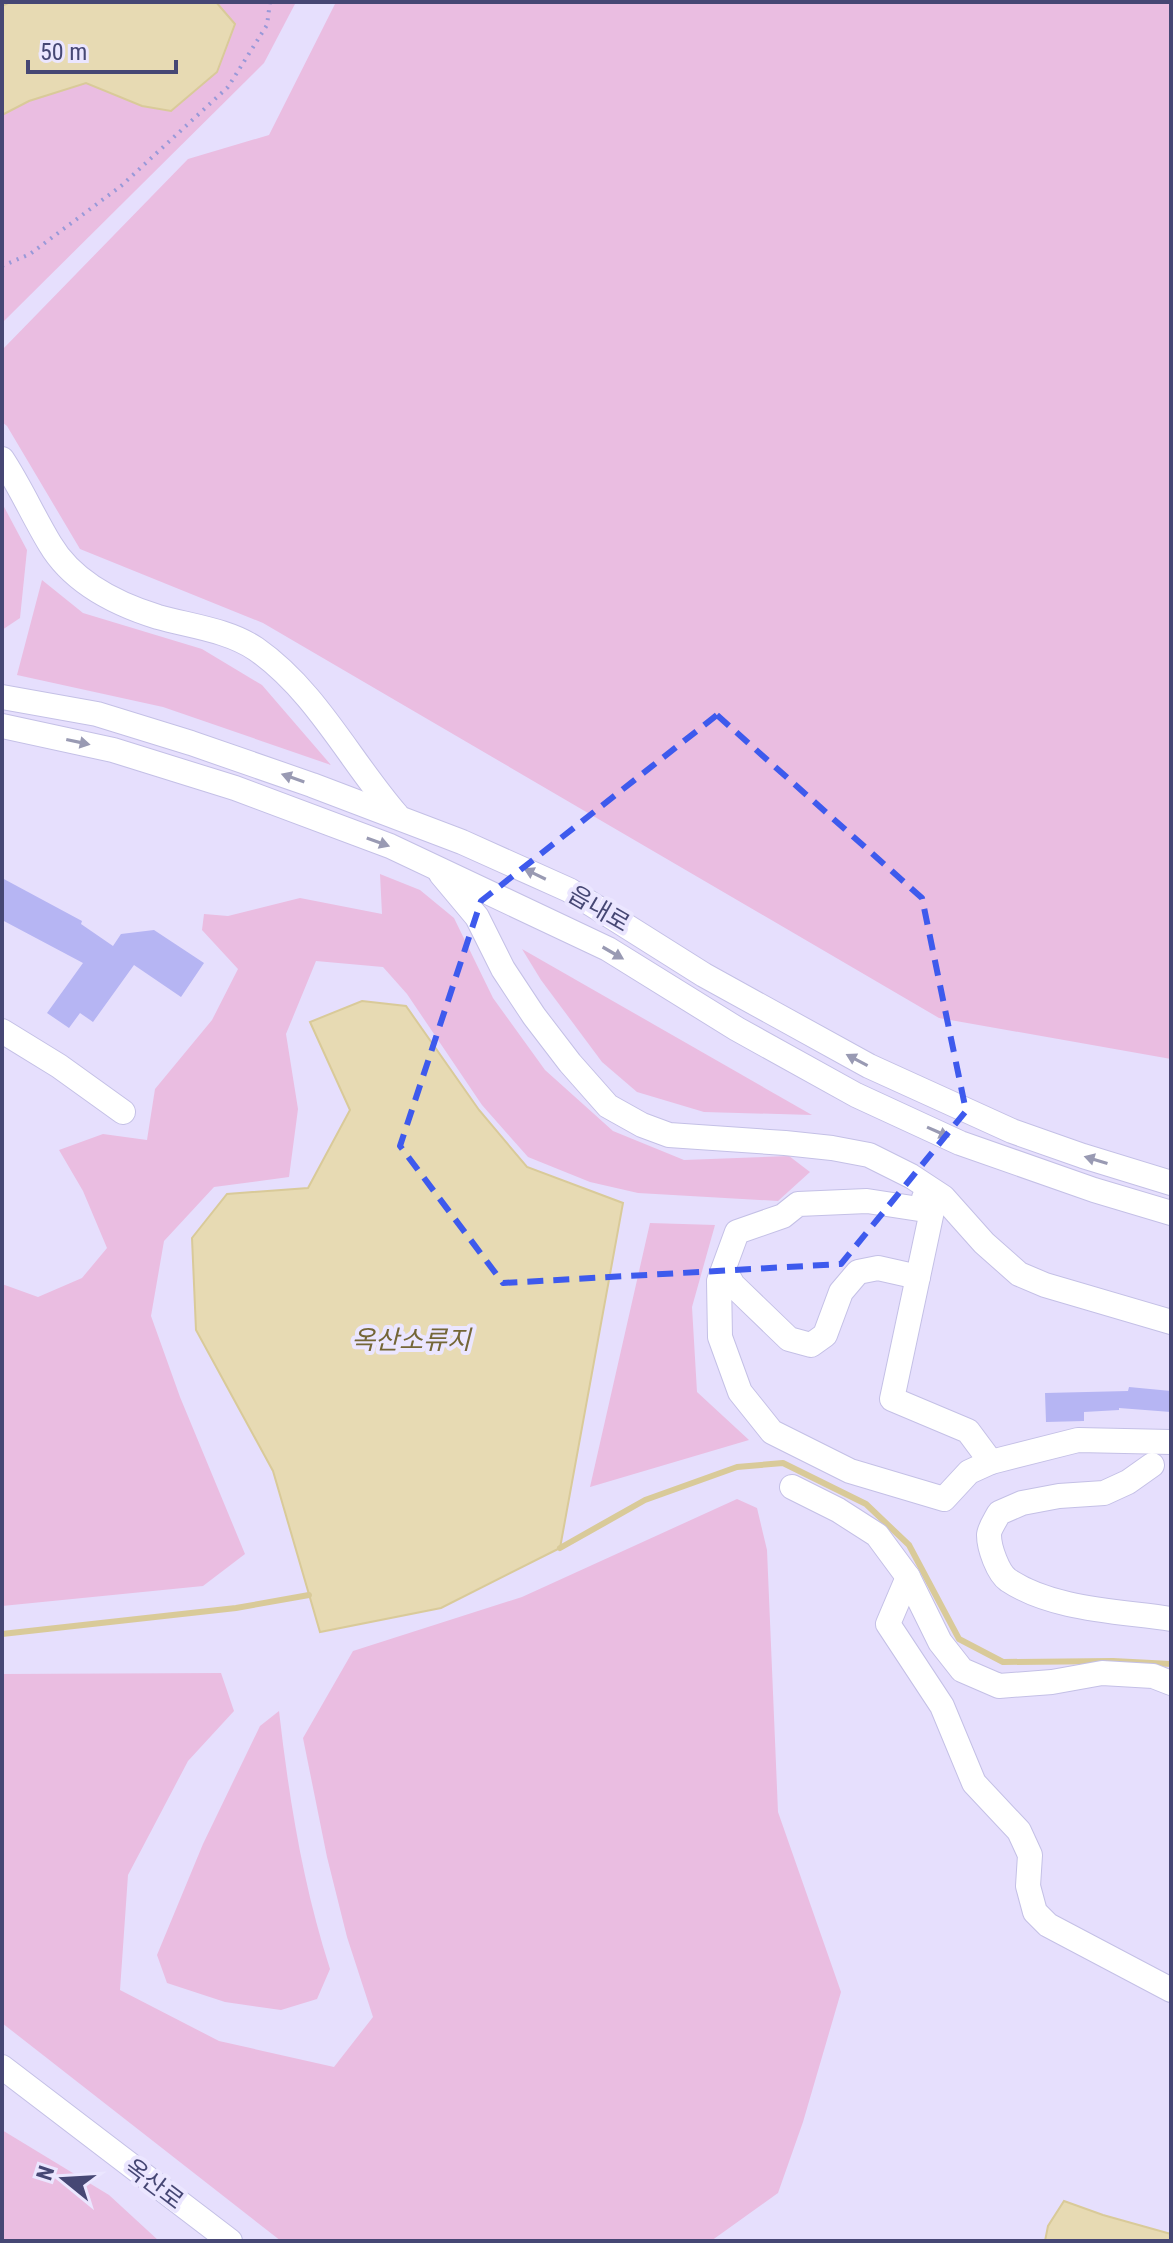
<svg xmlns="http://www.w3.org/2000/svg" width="1173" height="2243" font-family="'Roboto Condensed','Noto Sans KR',sans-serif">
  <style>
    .green { fill: #eabde1 }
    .water { fill: #e7dab3; stroke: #d9ca99; stroke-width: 2 }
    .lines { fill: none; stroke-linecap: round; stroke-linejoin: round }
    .stream { stroke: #d9ca99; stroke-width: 6 }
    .building { fill: #b6b5f3 }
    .minor-casing { stroke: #c4c0e6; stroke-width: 26 }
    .path { stroke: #9999d8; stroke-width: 4; stroke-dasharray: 2 6; stroke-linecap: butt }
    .minor { stroke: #fff; stroke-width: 24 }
    .oneway { fill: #999ab3 }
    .marked { fill: none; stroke: #3e5aed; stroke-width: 6; stroke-dasharray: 16 10; stroke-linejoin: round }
    .labels { text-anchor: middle; stroke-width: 8; stroke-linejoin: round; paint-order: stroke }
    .street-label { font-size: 24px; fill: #464774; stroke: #ebe6ff }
    .water-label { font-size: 26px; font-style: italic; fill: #746637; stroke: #ebe6ff }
  </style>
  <rect width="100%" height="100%" fill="#e6dffd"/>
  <g class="green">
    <polygon points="2,2 296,2 264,63 2,323"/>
    <polygon points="336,2 1171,2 1171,1059 939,1018 263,623 80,549 7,426 2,422 2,350 188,159 269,135"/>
    <polygon points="2,503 27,550 20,618 2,630"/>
    <polygon points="42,580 83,613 202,649 262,685 331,765 163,707 17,675"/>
    <polygon points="380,874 420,890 454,918 493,998 545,1070 613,1131 684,1160 789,1156 810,1172 778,1201 638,1193 590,1182 528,1157 482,1105 407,994 383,967 316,961 286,1034 298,1109 289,1177 214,1187 164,1241 151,1316 180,1397 245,1554 203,1586 2,1606 2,1284 38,1297 82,1278 107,1248 83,1191 59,1150 103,1134 147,1140 155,1089 212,1020 238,969 202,930 204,914 228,916 300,898 382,914"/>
    <polygon points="522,949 812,1115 704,1112 637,1092 602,1062 541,980"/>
    <polygon points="650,1223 715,1225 692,1307 697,1392 749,1440 590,1487"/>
    <polygon points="737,1499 757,1508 767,1550 778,1812 841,1992 803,2122 778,2193 711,2241 281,2241 2,2023 2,1674 221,1673 234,1711 188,1761 128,1875 120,1990 219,2041 334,2067 373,2017 347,1937 327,1857 303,1738 353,1651 522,1597"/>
    <path d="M279 1711C289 1799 303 1885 330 1969L317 1999 281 2010 225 2002 167 1983 157 1955 203 1844 260 1726Z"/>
    <polygon points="2,2130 109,2195 159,2241 2,2241"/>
  </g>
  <g class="water">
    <polygon points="10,2 216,2 235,24 217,72 171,111 142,106 86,83 29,101 2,115 2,6"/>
    <polygon points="362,1001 406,1006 479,1110 527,1167 623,1203 560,1548 441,1608 320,1632 273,1471 196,1330 192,1238 227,1194 308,1188 350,1110 310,1022"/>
    <polygon points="1064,2201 1103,2215 1171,2234 1171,2241 1045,2241 1048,2226"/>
  </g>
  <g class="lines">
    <g class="stream">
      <polyline points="560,1548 645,1500 737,1467 783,1463 866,1504 909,1545 959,1639 1003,1662 1113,1661 1171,1664"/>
      <polyline points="2,1634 236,1608 309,1595"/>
    </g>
  </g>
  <g class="building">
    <polygon points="2,878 82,921 81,924 113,946 121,934 154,930 204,963 181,997 134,965 93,1022 80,1013 69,1028 47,1013 83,963 2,920"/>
    <polygon points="1129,1387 1171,1391 1171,1412 1119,1408 1119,1410 1084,1412 1084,1421 1046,1422 1045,1393 1128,1391"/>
  </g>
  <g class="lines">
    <g class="minor-casing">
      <g id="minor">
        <path d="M2 459C20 486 33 516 50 544 73 583 116 604 158 617 190 626 228 630 256 649 316 691 350 761 397 815"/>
        <polyline points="2,697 97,714 191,743 312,785 462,842 569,890 704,975 869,1066 1012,1131 1083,1156 1171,1183"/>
        <polyline points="2,726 113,750 235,788 390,846 608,949 737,1029 856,1095 960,1143 1094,1190 1171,1213"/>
        <polyline points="441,874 477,917 503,969 534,1016 570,1063 608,1106 642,1125 669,1135 785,1143 832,1148 869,1155 911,1176 943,1197 984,1243 1019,1274 1045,1285 1171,1322"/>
        <polyline points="2,1031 59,1066 123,1112"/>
        <polyline points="924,1198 932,1211 892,1399 968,1431 991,1462"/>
        <polyline points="932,1211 867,1201 798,1204 783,1216 737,1232 719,1281 720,1337 740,1392 772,1432 850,1471 944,1499 969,1472 991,1462 1078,1440 1171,1442"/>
        <polyline points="724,1269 733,1285 789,1339 811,1345 825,1335 841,1292 858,1272 878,1268 918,1277"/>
        <path d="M1152 1465 1128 1482 1104 1493 1059 1496 1022 1503 999 1513C996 1519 989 1529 989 1535 989 1548 998 1573 1008 1580 1053 1610 1119 1611 1171 1619"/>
        <polyline points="792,1487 838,1510 877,1535 908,1577 940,1642 962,1670 999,1686 1052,1682 1102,1673 1153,1676 1171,1683"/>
        <polyline points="908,1577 888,1624 942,1706 974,1783 1019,1831 1030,1855 1028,1886 1035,1912 1048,1925 1171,1990"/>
        <polyline points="2,2067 230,2241"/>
      </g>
    </g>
    <polyline class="path" points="2,266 30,254 121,186 228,87 267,25 270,2"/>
    <use href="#minor" class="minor"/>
  </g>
  <defs><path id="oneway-solid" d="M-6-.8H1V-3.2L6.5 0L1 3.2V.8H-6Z" transform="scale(2)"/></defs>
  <g class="oneway">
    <use href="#oneway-solid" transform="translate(78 742) rotate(12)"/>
    <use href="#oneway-solid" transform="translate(293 778) rotate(-161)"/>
    <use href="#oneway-solid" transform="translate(378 842) rotate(20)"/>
    <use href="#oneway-solid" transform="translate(535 874) rotate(-154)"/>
    <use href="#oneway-solid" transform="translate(613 953) rotate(30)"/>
    <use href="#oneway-solid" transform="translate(857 1060) rotate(-152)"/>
    <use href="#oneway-solid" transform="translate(938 1132) rotate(24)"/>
    <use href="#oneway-solid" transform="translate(1096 1160) rotate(-163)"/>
  </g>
  <path class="marked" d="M717 715 922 898 966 1111 841 1264 503 1283 400 1146 481 901Z"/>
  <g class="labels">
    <g class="street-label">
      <text transform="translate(599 909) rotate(30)" y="8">읍내로</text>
      <text transform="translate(154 2184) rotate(37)" y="8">옥산로</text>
    </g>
    <g class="water-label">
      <text x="411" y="1349">옥산소류지</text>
    </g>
  </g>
  <rect width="1173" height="2243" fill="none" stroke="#464774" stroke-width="8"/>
  <g transform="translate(64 2179) rotate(288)" stroke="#ebe6ff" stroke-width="6" paint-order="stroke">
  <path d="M0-6L14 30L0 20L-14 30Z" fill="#464774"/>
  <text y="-12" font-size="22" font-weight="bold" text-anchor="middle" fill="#464774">N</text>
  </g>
  <path d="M28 60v12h148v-12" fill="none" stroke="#464774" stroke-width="4"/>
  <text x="40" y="60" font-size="24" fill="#464774" stroke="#ebe6ff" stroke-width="6" paint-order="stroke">50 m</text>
</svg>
